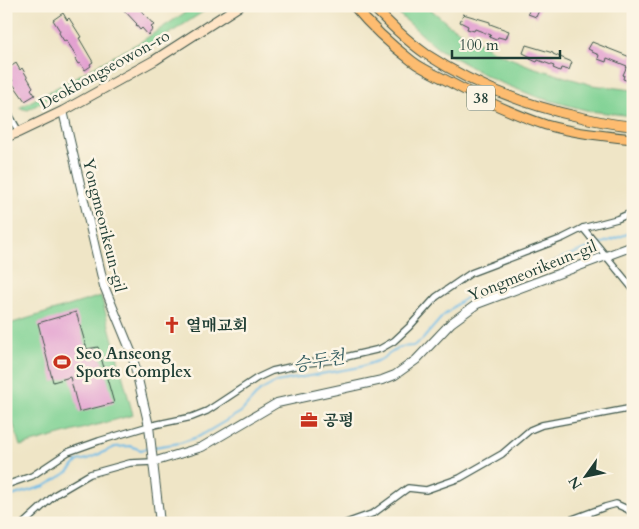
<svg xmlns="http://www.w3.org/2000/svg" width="639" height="529" font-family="Cardo,'Noto Serif KR',serif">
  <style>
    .green { fill: #80d294; stroke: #508864 }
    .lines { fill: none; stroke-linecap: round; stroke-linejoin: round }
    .stream { stroke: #6ebce8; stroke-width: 2 }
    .building { fill: #e29fd0 }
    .minor-casing { stroke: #3e564a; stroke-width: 8 }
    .tertiary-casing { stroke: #3e564a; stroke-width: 10 }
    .secondary-casing { stroke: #3e564a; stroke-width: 11 }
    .primary-casing { stroke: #3e564a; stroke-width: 11 }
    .minor { stroke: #fff; stroke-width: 5.5 }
    .tertiary { stroke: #fff; stroke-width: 8 }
    .secondary { stroke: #fee4c5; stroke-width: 9 }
    .primary { stroke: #fdbc6f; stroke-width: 9 }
    .labels { text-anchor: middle; stroke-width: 5; stroke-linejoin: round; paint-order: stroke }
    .shield { fill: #fcf5e5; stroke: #617469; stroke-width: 1 }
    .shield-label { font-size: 15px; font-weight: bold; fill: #1f3d34 }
    .street-label { font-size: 16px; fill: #1f3d34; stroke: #fcf5e5 }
    .poi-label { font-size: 16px; font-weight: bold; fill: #1f3d34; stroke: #fcf5e5; text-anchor: start }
    .water-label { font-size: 18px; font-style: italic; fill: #335d61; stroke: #fcf5e5 }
  </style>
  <rect width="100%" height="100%" fill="#fcf5e5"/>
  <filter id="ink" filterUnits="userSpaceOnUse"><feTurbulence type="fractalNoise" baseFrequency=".02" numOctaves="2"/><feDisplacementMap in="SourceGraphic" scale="10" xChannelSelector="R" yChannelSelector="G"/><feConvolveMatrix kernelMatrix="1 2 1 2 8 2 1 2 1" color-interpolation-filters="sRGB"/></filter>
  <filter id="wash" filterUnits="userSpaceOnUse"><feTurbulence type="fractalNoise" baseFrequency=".0096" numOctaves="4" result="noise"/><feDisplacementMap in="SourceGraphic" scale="20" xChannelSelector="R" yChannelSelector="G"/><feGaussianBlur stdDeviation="1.12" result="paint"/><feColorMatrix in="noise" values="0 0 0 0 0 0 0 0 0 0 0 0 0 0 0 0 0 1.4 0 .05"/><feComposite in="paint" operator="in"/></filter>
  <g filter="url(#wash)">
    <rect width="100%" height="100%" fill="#efe5c6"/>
    <g class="green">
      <polygon points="195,6 212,6 149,47 82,79 28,110 19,108 142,41"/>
      <polygon points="390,6 427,6 449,25 495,52 532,67 592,85 633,90 633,116 590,111 537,97 494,80 437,48"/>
      <polygon points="101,296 133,415 20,446 6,399 6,325"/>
    </g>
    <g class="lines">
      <g class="stream">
        <polyline points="154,447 180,443 200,436 241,412 260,391 276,382 360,367 380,360 400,347 413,346 422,340 442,317 457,304 476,291 542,267 564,257 630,233 633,231"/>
        <polyline points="6,498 21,493 45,486 68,472 78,461 88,459 115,447 130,446 141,450 149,448"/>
      </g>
    </g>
    <g id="blocks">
      <g class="building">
        <polygon points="120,6 137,6 154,25 151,27 153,29 148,35 142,28 140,30 136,25 137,24"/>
        <polygon points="530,6 541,6 536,17 528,14"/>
        <polygon points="63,13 67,20 69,18 81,37 79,38 93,62 90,64 91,66 85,70 80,63 78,64 75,59 77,57 66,40 64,41 59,33 60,31 53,20"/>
        <polygon points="463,14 490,22 490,24 509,31 506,39 498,37 496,40 489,37 491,35 475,29 474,31 467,29 468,26 460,22"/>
        <polygon points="592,42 630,57 633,51 633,77 631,82 623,79 624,75 623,75 627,66 607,58 606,62 598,59 599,55 592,52 592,51 588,49"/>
        <polygon points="526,45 553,53 553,54 572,62 569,70 561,68 560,71 553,68 554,66 538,60 537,62 530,59 531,57 523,53"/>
        <polygon points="16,63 20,70 22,68 33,87 31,89 35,95 25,101 11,81 13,81 6,70"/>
        <polygon points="76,312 87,349 98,347 114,403 79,412 70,377 53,382 38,323"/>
      </g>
    </g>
  </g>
  <g filter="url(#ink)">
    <use href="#blocks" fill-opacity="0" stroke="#3e564a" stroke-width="1"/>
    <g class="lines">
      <g class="minor-casing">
        <g id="minor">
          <polyline points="6,109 19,132"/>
          <polyline points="583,228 633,289"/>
          <polyline points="6,485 32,476 68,452 99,441 149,426 192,417 207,411 257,378 272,371 308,363 333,360 380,349 394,341 409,327 436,297 471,273 563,238 583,228 617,219 633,212"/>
          <polyline points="588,514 591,523"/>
          <polyline points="24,523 56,494 90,474 130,463 153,462"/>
          <polyline points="346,523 374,513 408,488 426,490 460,478 502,454 530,430 542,425 633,408"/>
          <polyline points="562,523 605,507 616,504 627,509 633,514"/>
        </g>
      </g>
      <g class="tertiary-casing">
        <g id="tertiary">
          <polyline points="63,111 104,286 132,354 149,426 153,462 160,523"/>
          <polyline points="153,462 202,447 277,403 382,380 395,375 416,360 451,323 477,304 633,246"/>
        </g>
      </g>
      <g class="secondary-casing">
        <polyline id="secondary" points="6,137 19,132 63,111 155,60 239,6"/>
      </g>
      <g class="primary-casing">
        <g id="primary">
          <path d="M354 6C371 27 391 45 412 61 421 68 432 73 442 78 475 96 510 113 546 125 574 133 604 136 633 139"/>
          <path d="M372 6C389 23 406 40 426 54 473 85 526 105 580 117 597 121 615 125 633 126"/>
        </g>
      </g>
      <use href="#minor" class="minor"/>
      <use href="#tertiary" class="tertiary"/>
      <use href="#secondary" class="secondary"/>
      <use href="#primary" class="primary"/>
    </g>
  </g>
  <defs>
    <g id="church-bare" transform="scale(1.35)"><path d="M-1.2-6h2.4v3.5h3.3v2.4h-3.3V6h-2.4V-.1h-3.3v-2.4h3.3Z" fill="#c8321e" stroke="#fcf5e5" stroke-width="2.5" paint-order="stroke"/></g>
    <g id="stadium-bare" transform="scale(1.35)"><path d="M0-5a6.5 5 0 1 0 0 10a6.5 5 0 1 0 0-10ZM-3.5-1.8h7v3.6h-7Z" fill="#c8321e" stroke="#fcf5e5" stroke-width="2.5" paint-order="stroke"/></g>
    <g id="office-bare" transform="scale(1.35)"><path d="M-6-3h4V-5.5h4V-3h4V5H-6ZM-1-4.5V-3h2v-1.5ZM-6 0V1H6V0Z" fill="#c8321e" stroke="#fcf5e5" stroke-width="2.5" paint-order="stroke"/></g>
  </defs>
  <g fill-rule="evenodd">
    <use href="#church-bare" x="172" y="325"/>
    <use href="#stadium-bare" x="62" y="362"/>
    <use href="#office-bare" x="309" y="420"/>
  </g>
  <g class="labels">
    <rect class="shield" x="467" y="85.5" width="28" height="25" rx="4"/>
    <g class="shield-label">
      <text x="481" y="103">38</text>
    </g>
    <g class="street-label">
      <text transform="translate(104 69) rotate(-29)" y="6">Deokbongseowon-ro</text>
      <text transform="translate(105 225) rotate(76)" y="6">Yongmeorikeun-gil</text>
      <text transform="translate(532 270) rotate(-22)" y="6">Yongmeorikeun-gil</text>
    </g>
    <g class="poi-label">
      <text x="186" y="331">열매교회</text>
      <text x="76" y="359">Seo Anseong<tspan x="76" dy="18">Sports Complex</tspan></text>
      <text x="323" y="426">공평</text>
    </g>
    <g class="water-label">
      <text transform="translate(319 361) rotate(-10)" y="6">승두천</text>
    </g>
  </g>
  <rect width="639" height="529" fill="none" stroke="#fcf5e5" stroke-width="25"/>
  <g transform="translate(586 476) rotate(237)" stroke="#fcf5e5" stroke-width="4" paint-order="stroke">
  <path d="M0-4L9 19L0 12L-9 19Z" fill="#1f3d34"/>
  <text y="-8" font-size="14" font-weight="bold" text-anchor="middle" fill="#1f3d34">N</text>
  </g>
  <path d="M452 50v8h108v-8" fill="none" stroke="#1f3d34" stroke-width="2.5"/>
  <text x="459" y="50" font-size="15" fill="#1f3d34" stroke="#fcf5e5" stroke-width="4" paint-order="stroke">100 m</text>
</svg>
